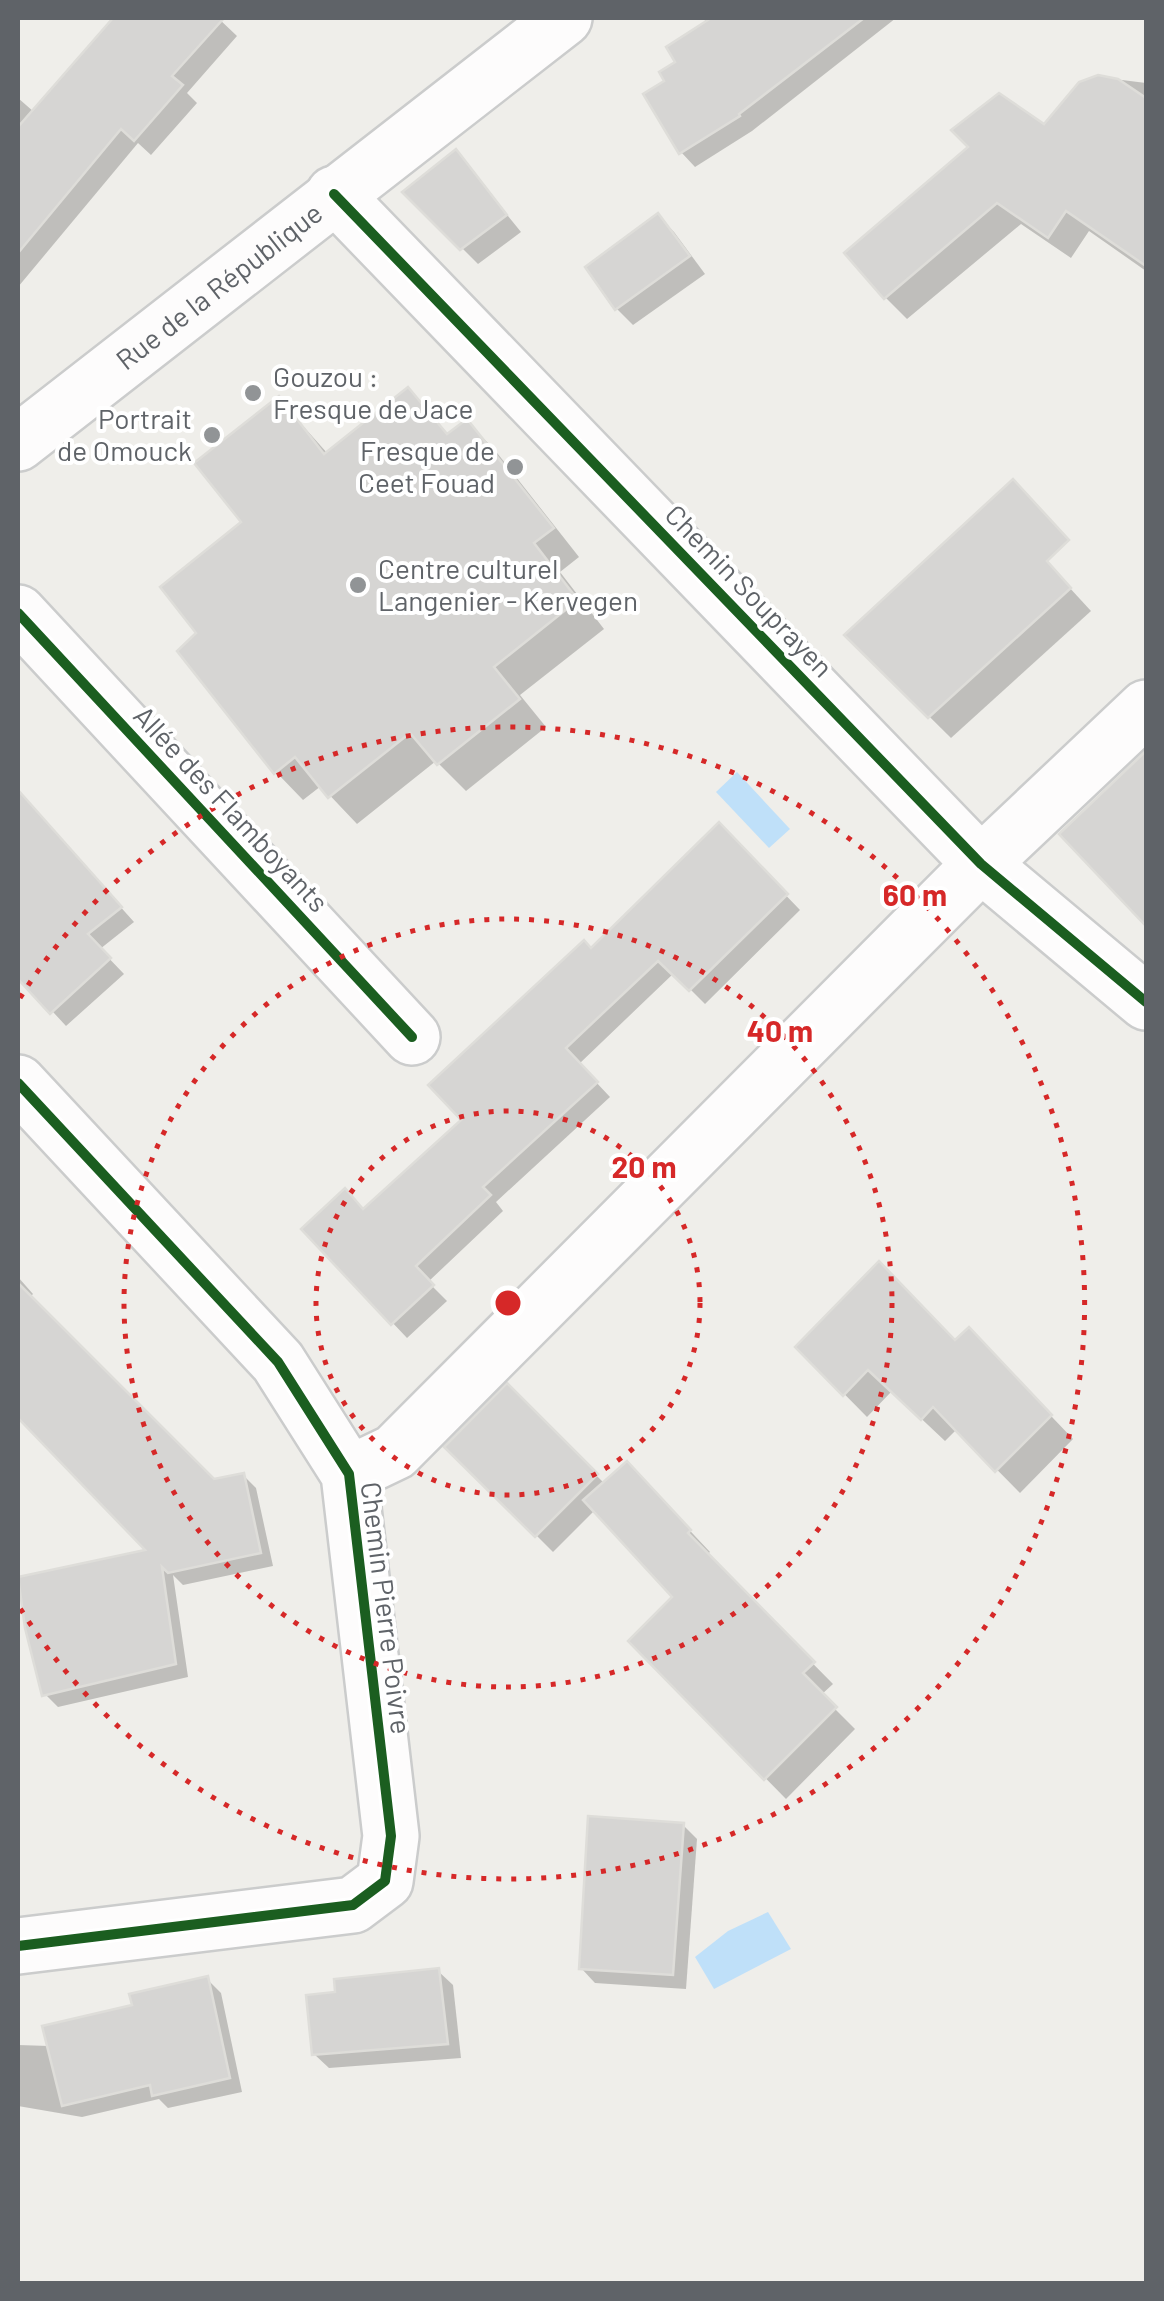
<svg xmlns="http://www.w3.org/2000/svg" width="1164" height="2301" font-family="Barlow,sans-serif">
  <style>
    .water { fill: #bfe0f9 }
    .shadow { fill: #0003 }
    .building { fill: #d6d5d3; stroke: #deddd9; stroke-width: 2.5 }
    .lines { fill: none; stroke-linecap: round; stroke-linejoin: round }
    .street-casing { stroke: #cbcccc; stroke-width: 60 }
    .street { stroke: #fdfcfc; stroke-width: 55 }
    .cycleway-casing { stroke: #fff; stroke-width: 16 }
    .cycleway { stroke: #1b5e20; stroke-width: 10 }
    .ring { fill: none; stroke: #d62828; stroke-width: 5; stroke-dasharray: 5 10 }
    .poi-dot { fill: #919496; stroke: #fff; stroke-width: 4 }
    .labels { text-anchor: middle; stroke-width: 8; stroke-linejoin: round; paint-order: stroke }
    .street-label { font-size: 28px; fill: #5f6368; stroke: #fff }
    .poi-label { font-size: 28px; fill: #5f6368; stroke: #fff; text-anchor: start }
    .centre { fill: #d62828; stroke: #fff; stroke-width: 5 }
    .ring-label { font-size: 30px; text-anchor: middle; font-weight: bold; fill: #d62828; stroke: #fff; stroke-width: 8; stroke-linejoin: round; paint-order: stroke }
  </style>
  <rect width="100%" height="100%" fill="#efeeea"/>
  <g class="water">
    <polygon points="737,772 790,829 769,848 716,792"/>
    <polygon points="768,1912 791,1949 714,1989 695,1957 728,1931"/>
  </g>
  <g class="shadow">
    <polygon points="116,18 218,18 237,36 187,93 197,103 151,155 138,143 18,287 18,98 34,112"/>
    <polygon points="703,18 896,18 752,131 695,167 681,152 668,82 707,23"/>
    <polygon points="1098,77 1146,83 1146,271 1089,231 1071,258 1021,224 907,319 885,297 1045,128"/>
    <polygon points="456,152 521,232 478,264 406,192"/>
    <polygon points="658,216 674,232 705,274 633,325 617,309 589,268"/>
    <polygon points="408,390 450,436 467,422 494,449 579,557 560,572 604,629 520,695 546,727 466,791 436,761 357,824 321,786 303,800 276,772 199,634 244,522 279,399 328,454"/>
    <polygon points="1045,561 1091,611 951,738 847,635"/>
    <polygon points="1146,754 1146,923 1062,834"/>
    <polygon points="18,819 30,833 57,836 134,922 100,949 124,974 66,1026 18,974"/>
    <polygon points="719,826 800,910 705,1004 674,973 579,1064 610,1097 496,1202 503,1211 428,1282 447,1301 407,1338 304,1229 364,1211 465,1120 592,951"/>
    <polygon points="18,1277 33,1294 29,1298 213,1482 243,1475 256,1488 273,1566 183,1585 173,1575 188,1677 58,1707 45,1694 150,1551 18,1415"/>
    <polygon points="798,1347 991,1353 1073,1439 1020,1493 957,1429 945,1441 892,1391 867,1417"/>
    <polygon points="507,1387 605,1484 647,1485 710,1552 706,1555 833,1684 821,1695 855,1729 786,1799 631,1641 676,1597 595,1510 553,1552 448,1447"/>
    <polygon points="683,1825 697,1839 686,1989 595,1983 581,1968"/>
    <polygon points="438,1971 453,1985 461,2058 329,2068 314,2054 337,1994"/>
    <polygon points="207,1979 221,1993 242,2092 168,2108 159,2099 82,2117 18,2106 18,2045 49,2046"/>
  </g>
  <g class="building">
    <polygon points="113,18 224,18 172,76 183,85 134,141 121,129 18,253 18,127"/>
    <polygon points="711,18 864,18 739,114 740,116 679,154 643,94 664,81 659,72 675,62 666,47"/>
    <polygon points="1098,75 1118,79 1146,98 1146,266 1066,211 1048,238 997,203 884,299 844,253 968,147 951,130 999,93 1044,124 1079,82"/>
    <polygon points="456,149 507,215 460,250 402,192"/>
    <polygon points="658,213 690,256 615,310 585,267"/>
    <polygon points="408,387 447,434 467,419 554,528 534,543 578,600 494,667 520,699 437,765 410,733 328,798 295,757 274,774 177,651 196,633 160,587 241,522 194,463 279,396 324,454"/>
    <polygon points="1013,479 1069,540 1047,561 1071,588 928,718 844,635"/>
    <polygon points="1146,751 1146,926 1059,834"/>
    <polygon points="18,790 122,907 88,934 111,958 50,1014 18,979"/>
    <polygon points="719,822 788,894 689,991 658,961 566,1048 598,1082 483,1187 491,1195 416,1266 434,1285 391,1325 301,1229 345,1188 363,1209 461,1120 428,1085 584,940 591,948"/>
    <polygon points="879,1261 955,1340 969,1327 1052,1415 995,1472 933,1407 921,1420 868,1370 843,1396 795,1347"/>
    <polygon points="18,1283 214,1479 244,1473 261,1553 168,1573 162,1567 176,1664 42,1696 25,1628 18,1577 145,1550 18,1418"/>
    <polygon points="507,1383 598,1474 535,1537 444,1447"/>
    <polygon points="627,1461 691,1530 688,1533 815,1662 803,1673 837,1707 764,1780 628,1641 672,1597 583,1500"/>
    <polygon points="588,1816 684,1823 673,1975 579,1969"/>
    <polygon points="439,1968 448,2044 312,2055 306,1995 335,1992 334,1979"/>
    <polygon points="208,1976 230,2078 152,2096 150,2085 62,2106 42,2026 132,2005 129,1994"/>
  </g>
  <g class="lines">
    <g class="street-casing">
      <g id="street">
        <polyline points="334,194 981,864 1146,1002"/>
        <path id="s1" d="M18 443 564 18"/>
        <polyline points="18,613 412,1037"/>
        <polyline points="18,1083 278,1362 349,1474 391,1836 385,1881 353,1905 18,1946"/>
        <polyline points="349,1474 395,1452 981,864 1146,708"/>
      </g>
    </g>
    <use href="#street" class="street"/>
    <g class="cycleway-casing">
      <g id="cycleway">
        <polyline points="334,194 981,864 1146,1002"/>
        <polyline points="18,613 412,1037"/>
        <polyline points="18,1083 278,1362 349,1474 391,1836 385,1881 353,1905 18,1946"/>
      </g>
    </g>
    <use href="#cycleway" class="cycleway"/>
  </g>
  <g class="ring">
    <circle cx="508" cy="1303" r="192"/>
    <circle cx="508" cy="1303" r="384"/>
    <path d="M20 998A576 576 0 1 1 20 1608"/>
  </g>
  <g class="poi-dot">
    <circle cx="253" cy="393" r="10"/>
    <circle cx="212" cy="435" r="10"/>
    <circle cx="515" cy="467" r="10"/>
    <circle cx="358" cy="585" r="10"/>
  </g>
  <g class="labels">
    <g class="street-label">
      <text dy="10" stroke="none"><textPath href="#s1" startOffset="255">Rue de la République</textPath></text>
      <text transform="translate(749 591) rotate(46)" y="10">Chemin Souprayen</text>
      <text transform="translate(231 809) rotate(47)" y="10">Allée des Flamboyants</text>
      <text transform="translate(386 1608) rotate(83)" y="10">Chemin Pierre Poivre</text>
    </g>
    <g class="poi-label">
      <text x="273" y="387">Gouzou :<tspan x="273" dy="32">Fresque de Jace</tspan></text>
      <text x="192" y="429" text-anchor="end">Portrait<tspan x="192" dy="32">de Omouck</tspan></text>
      <text x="495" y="461" text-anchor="end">Fresque de<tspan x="495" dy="32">Ceet Fouad</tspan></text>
      <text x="378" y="579">Centre culturel<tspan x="378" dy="32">Langenier - Kervegen</tspan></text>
    </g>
  </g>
  <circle cx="508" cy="1303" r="15" class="centre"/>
  <g class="ring-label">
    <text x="915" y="906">60 m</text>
    <text x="780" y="1042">40 m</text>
    <text x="644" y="1178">20 m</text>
  </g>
  <rect width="1164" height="2301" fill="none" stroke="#5f6368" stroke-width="40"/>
</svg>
